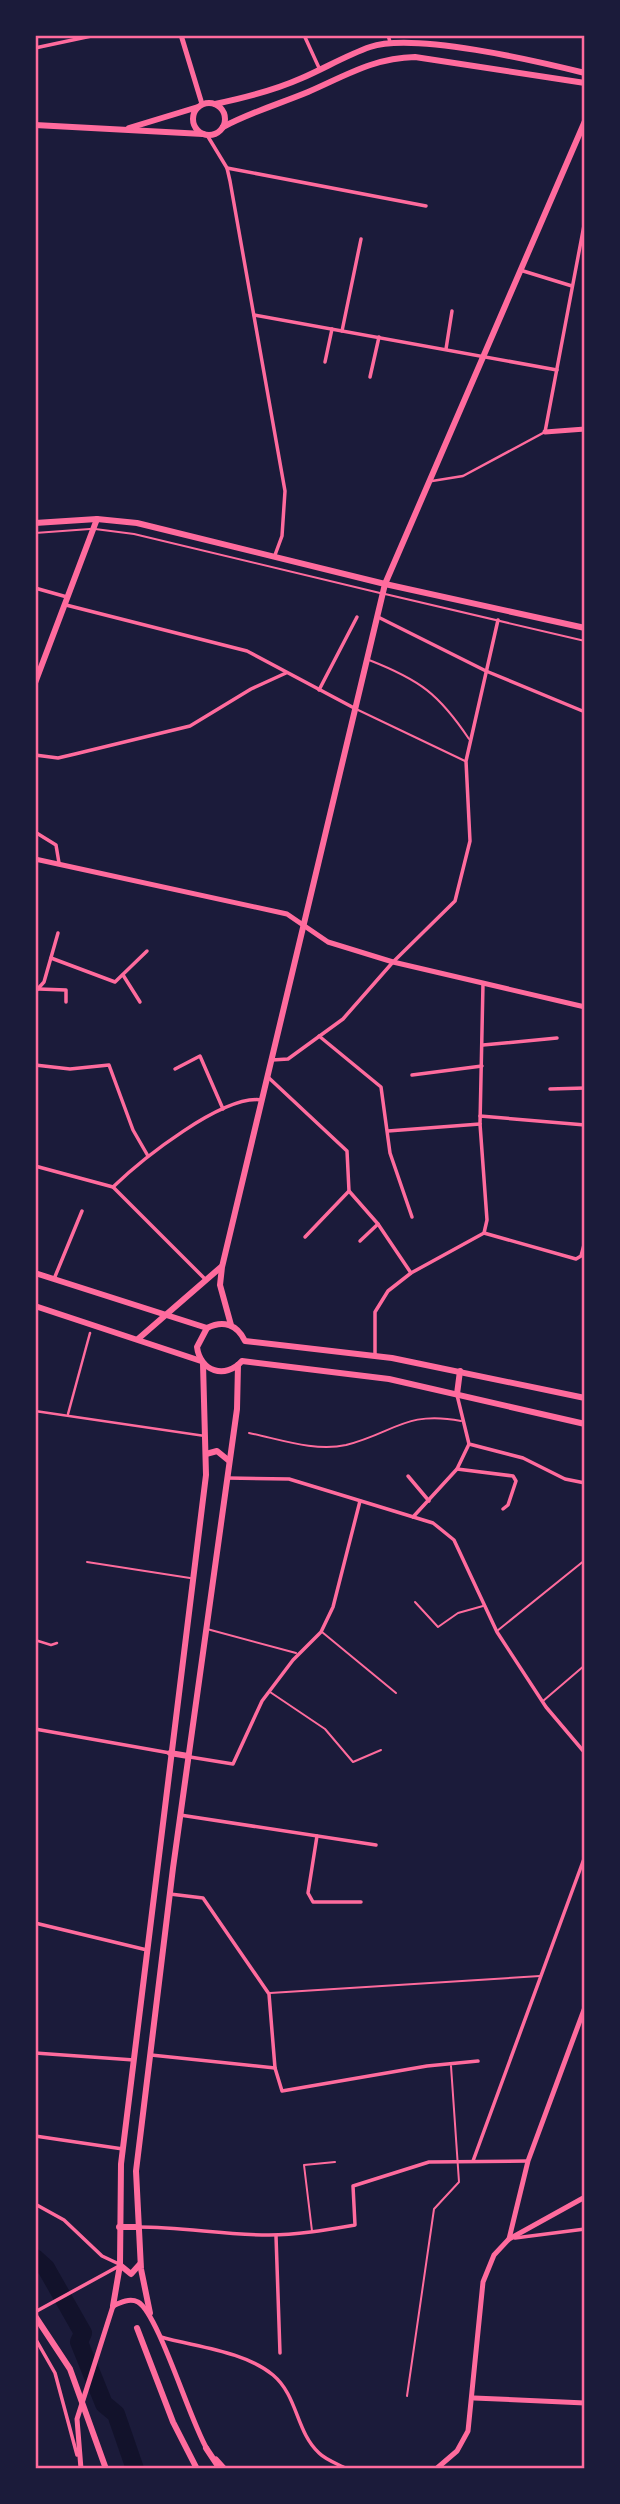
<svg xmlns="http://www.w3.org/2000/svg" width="620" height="2504" font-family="'Noto Serif',serif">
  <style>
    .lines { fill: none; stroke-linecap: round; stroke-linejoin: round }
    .river { stroke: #12122b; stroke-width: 18 }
    .service { stroke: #ff6b9d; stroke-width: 2 }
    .pedestrian { stroke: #ff6b9d; stroke-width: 2.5 }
    .minor { stroke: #ff6b9d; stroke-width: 3.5 }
    .tertiary { stroke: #ff6b9d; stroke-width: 5 }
    .secondary { stroke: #ff6b9d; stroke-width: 5 }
    .primary { stroke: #ff6b9d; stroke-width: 6 }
    .trunk { stroke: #ff6b9d; stroke-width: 6 }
    .neatline { fill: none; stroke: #ff6b9d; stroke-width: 2.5 }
  </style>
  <rect width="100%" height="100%" fill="#1b1b3a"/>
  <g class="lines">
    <polyline class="river" points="35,2258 46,2268 83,2333 79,2342 104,2404 116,2414 135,2469"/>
    <g class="service">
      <polyline points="95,529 134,534 380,593"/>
      <polyline points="35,533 90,529"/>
      <polyline points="385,594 585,641"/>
      <path d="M369 660C420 680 439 694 469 739"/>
      <polyline points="356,709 465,761"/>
      <path d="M249 1433C279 1439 315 1452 346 1445 394 1433 406 1410 461 1421"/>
      <polyline points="87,1562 190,1578"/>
      <polyline points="415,1602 438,1627 458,1613 483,1606"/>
      <polyline points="207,1629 296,1653"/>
      <polyline points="497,1631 585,1560"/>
      <polyline points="322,1632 396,1693"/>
      <polyline points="270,1692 325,1729 353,1762 381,1750"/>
      <polyline points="543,1701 585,1665"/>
      <polyline points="270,1993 540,1976"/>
      <polyline points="312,2231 304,2165 335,2162"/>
      <polyline points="407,2396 434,2209 459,2182 451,2066"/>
    </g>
    <g class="pedestrian">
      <polyline points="432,481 463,476 543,433"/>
      <polyline points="35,1411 205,1436"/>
      <polyline points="68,1414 90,1333"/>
      <polyline points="35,1615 35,1618"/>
      <polyline points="35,1640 51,1645 57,1643"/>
    </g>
    <g class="minor">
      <polyline points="304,35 320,70"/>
      <polyline points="388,35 390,42"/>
      <polyline points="35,48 96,35"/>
      <polyline points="207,135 227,168 230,181 285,491 282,536 275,555"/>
      <polyline points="227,168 426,206"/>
      <polyline points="520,270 572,286"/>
      <polyline points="254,315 557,370"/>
      <polyline points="342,331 361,239"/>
      <polyline points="446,349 452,311"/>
      <polyline points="325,362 332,329"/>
      <polyline points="370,377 379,337"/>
      <polyline points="545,432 585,220"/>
      <polyline points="35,588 67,597"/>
      <polyline points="66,605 247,651 356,709"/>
      <polyline points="378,617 486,671 585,712"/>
      <polyline points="319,690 357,617"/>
      <polyline points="35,755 58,758 75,754 190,726 251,689 286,673"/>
      <polyline points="35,832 56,845 59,863"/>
      <polyline points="51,958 115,982 147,951"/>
      <polyline points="123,975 140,1002"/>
      <polyline points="39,989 66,990 66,1002"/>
      <polyline points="35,992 44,982 58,933"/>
      <polyline points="319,1036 381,1087 390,1153 412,1217"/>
      <polyline points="483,1045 557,1038"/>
      <polyline points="272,1060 288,1059 343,1019 393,962 455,901 470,841 466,761 498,620"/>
      <polyline points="35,1065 70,1069 109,1065 133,1130 148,1156"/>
      <polyline points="175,1069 200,1056 223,1109"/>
      <polyline points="412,1075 482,1066"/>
      <polyline points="269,1078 347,1151 349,1191 378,1224 411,1273"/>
      <polyline points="550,1089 585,1088"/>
      <polyline points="480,1116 585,1125"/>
      <polyline points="388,1131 480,1124"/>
      <polyline points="35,1166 113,1187 205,1279"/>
      <path d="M113 1187C141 1160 223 1094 262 1100"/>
      <polyline points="484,1233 576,1259 581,1256 585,1241"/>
      <polyline points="305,1237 349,1191"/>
      <polyline points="360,1241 378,1224"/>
      <polyline points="54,1279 82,1211"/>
      <polyline points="375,1355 375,1312 388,1291 411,1273 484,1233 487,1220 480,1124 483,984"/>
      <polyline points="457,1395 469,1444 523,1458 565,1479 585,1483"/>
      <polyline points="457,1469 513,1476 516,1481 508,1505 503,1509"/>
      <polyline points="408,1476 429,1501"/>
      <polyline points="227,1478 289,1479 433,1523 454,1540 497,1632 546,1707 585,1753"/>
      <polyline points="413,1517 457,1469 469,1444"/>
      <polyline points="35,1729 170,1753"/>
      <polyline points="190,1757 233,1764 262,1701 293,1660 321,1632 333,1607 360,1501"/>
      <polyline points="180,1815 376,1845"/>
      <polyline points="317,1836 308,1893 313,1902 361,1902"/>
      <polyline points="170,1894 203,1898 269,1994 275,2068 282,2091 427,2066 478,2061"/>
      <polyline points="35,1923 147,1950"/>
      <polyline points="35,2053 134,2060"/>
      <polyline points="151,2055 275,2068"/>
      <polyline points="35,2136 123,2149"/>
      <polyline points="473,2161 585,1856"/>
      <polyline points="35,2204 64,2220 102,2256 119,2264"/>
      <path d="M138 2227C182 2227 225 2235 269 2235 298 2235 326 2230 355 2225L353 2186 429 2162 528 2161"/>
      <polyline points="276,2236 280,2353"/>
      <polyline points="515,2238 585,2229"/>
      <polyline points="35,2312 119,2266"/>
      <path d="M161 2337C196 2347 244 2351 273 2375 298 2396 296 2432 319 2453 326 2460 338 2464 347 2469"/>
      <polyline points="35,2338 55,2373 77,2455"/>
    </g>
    <g class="tertiary">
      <polyline points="545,432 585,429"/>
      <polyline points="35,859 287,914 328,942 393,962 585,1007"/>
      <polyline points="509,2239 585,2197"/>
      <polyline points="474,2398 585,2403"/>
      <polyline points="436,2469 457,2451 468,2431 483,2282 494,2255 509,2239 528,2161 585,2007"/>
    </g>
    <g class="secondary">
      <polyline points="181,35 202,104"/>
      <polyline points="216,2459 225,2469"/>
      <path d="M81 2469 77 2419 113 2306C121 2302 130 2298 138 2302 158 2313 190 2421 207 2449"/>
    </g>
    <g class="primary">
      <circle cx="209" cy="119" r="16"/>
      <path d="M215 104C244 98 275 90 302 78 325 68 347 55 370 47 413 32 537 61 585 73"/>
      <polyline points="35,125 203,134"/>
      <path d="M223 127C251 112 279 104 308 92 345 76 373 58 415 57L585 83"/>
      <polyline points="129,128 198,107"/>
      <polyline points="35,523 97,519 137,523 385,584 585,628"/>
      <polyline points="35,683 97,519"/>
      <polyline points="35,1273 207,1328"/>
      <polyline points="35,1306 201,1361"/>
      <polyline points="231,1325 220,1285 222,1267 385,584 585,121"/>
      <polyline points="138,1339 221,1267"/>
      <polyline points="457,1394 460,1371"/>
      <path d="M585 1398 392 1358 245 1341C237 1324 223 1320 207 1328L197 1347C200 1371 225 1380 242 1361L389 1379 585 1424"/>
      <polyline points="206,1454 217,1451 228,1460"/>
      <polyline points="170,1753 188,1756"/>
      <polyline points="119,2227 138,2227"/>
      <polyline points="120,2265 131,2274 140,2264"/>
      <polyline points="113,2306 120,2265 121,2164 206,1475 203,1364"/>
      <polyline points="150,2313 141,2269 136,2171 173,1868 237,1409 238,1365"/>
    </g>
    <g class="trunk">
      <polyline points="35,2316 70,2369 106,2469"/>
      <polyline points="137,2328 173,2422 197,2469"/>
      <polyline points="206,2448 220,2469"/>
    </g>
  </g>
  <rect width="620" height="2504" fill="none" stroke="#1b1b3a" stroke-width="74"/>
  <rect x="37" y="37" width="546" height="2430" class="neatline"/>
</svg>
